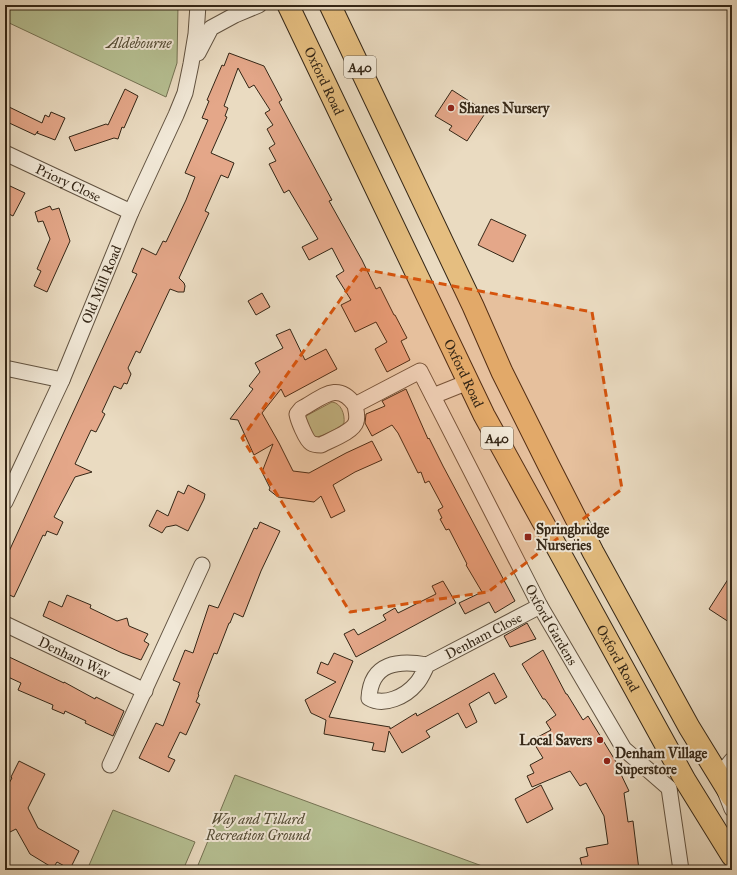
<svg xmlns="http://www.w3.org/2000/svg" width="737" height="875" font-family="'IM FELL Great Primer',serif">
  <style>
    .green { fill: #b6c093; stroke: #757354 }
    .building { fill: #e4a789; stroke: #342616 }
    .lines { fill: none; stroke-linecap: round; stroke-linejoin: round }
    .minor-casing { stroke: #625341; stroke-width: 17 }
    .highway-casing { stroke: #342616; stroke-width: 23 }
    .minor { stroke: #f1e8d7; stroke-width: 15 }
    .highway { stroke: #e5be80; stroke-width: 21 }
    .marked { fill: #d6540d; fill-opacity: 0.2; stroke: #d6540d; stroke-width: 3; stroke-dasharray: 8 5; stroke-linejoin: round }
    .poi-dot { fill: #8f2418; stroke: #f1e8d7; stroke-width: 1.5 }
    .labels { text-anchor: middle; stroke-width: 4; stroke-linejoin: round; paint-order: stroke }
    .shield { fill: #f1e8d7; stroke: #6d6050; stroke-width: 1 }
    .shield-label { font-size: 13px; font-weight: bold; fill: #342616 }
    .park-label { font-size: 14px; font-style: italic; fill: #544c35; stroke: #f1e8d7 }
    .street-label { font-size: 14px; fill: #342616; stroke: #f1e8d7 }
    .poi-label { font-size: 14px; font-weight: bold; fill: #342616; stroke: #f1e8d7; text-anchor: start }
  </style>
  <rect width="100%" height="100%" fill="#eadbc1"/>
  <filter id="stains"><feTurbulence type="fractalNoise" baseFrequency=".005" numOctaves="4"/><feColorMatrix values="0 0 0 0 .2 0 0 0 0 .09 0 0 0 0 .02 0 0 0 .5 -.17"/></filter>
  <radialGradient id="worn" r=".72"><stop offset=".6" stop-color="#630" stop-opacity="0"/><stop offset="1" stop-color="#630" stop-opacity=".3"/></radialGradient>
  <g class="green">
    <polygon points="5,5 178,5 177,63 166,97 5,21"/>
    <path d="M332 402C341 403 345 414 344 423 339 428 321 438 314 437L304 419 306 416Z"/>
    <polygon points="235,775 493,870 196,870"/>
    <polygon points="113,810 195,842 183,870 87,870"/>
  </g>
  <g class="building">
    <polygon points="229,53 264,66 282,100 279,102 332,200 329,201 362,260 376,289 380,287 394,315 395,315 407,338 401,341 410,360 387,372 375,349 387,342 376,322 355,332 341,305 351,300 336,276 344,271 332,248 309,260 302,247 318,239 289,190 284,193 269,164 276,161 269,148 275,144 267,129 273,125 265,113 270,110 254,85 249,88 238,68 224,106 228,108 225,116 227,117 211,153 234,163 228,178 221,175 205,211 209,213 179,278 184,283 185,286 184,292 178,292 170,289 140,353 136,351 128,368 131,374 127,384 124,383 121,389 114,386 102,412 105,414 96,432 91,430 75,464 92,472 75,477 54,517 63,522 57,535 47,531 45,536 43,535 14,597 5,593 5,560 123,304 137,274 132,272 142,248 156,255 163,241 166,242 186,200 195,177 185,173 208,120 202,118 209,101 207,100 222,65 224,66"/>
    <polygon points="125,89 138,96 124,128 122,127 118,139 114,138 75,151 69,137 106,124 108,125"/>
    <polygon points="452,90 486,112 467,141 449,130 452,126 435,116"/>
    <polygon points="5,105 42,123 45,115 49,117 51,112 65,118 55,140 37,133 38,131 35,135 5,121"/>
    <polygon points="5,186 9,188 10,186 25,193 13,216 5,212"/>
    <polygon points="50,206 52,210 59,208 70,241 47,292 34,286 41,271 37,269 50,239 43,221 38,222 35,212"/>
    <polygon points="491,219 526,235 513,262 478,245"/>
    <polygon points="262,293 270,307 256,315 248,301"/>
    <polygon points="290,329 305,360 326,349 337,369 285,397 281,389 262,413 279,443 293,471 309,473 346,453 372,441 382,460 355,472 333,485 345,511 331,518 321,496 314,502 278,497 269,490 270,488 262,472 273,444 254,455 238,420 230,419 253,389 249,386 260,372 255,363 283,348 276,335"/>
    <polygon points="406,389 428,439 429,438 443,466 515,601 495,613 489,602 465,614 459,603 482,592 466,565 467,564 449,529 446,530 440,519 442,518 438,510 443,507 429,481 425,483 421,472 418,473 398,433 392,425 372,436 365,423 366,414 385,406 382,401"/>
    <polygon points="188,485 205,494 204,499 188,531 176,525 166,527 162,533 149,526 157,510 168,516 178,491 184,494"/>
    <polygon points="260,522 280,531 261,571 243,617 234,613 230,623 229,623 217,654 214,653 198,694 199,695 196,702 200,704 195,715 186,735 180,732 168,757 175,760 169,772 139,758 156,723 163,726 180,683 173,680 185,650 193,653 209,605 218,608 254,528 257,529"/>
    <polygon points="732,573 732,624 709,609"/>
    <polygon points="443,581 456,603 356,657 344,634 354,629 358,635 386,620 383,615 395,608 398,613 436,594 432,586"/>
    <polygon points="67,595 91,605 90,608 117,621 127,618 129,626 148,634 144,641 149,644 141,660 122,653 43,616 49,601 62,607"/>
    <polygon points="527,623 536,639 510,647 504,636"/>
    <polygon points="543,650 566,694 567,694 583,720 588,716 618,765 617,766 629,791 624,793 628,822 633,821 639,870 583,870 580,858 588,856 586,848 608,844 604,816 586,783 580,786 570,771 532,787 527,776 534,773 530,765 543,758 532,740 551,730 546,722 556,715 545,699 543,699 522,664"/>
    <polygon points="334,653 353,661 329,717 390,727 390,729 416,713 417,716 494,673 507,697 495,704 489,692 469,704 477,722 466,728 458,713 426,731 430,737 402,753 389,731 385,752 372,750 374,743 324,734 326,720 311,713 305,700 336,682 317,673 321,662 328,665"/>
    <polygon points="5,655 64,683 64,682 95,699 96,697 124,711 113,736 85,723 86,721 65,711 64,714 52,709 53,705 18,690 21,683 8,677 9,674 5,671"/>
    <polygon points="19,761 45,774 28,808 38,828 79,851 70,869 57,862 53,868 30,854 16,829 10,832 5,822 5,790 12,778 11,777"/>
    <polygon points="541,785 553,809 527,823 515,799"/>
  </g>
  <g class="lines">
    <g class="minor-casing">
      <g id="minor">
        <polyline points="198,53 211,28 235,15 259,5"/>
        <path id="s1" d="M5 153 131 212"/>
        <polyline points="5,368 62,380"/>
        <polyline points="433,396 468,382"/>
        <path id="s2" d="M355 405C356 411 358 416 356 422 353 432 330 440 321 445 317 445 314 445 311 443 306 440 298 420 297 414L301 409C322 398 337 380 355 405L420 371 540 606 624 749 669 788 681 870"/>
        <path id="s3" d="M5 502 62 380 131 212 176 115 185 93 191 64 196 34 198 5"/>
        <path id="s4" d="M5 624 145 691"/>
        <path id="s5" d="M427 665C424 671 421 679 416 684 406 696 384 707 369 698 371 662 399 660 427 665L540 606"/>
        <polyline points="732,760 719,776 732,809"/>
        <polyline points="110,765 202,565"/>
      </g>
    </g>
    <g class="highway-casing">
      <g id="highway">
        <path id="s6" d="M288 5 484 415 685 780 732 856"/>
        <polyline points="330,5 473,306 502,372 549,466 593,552 689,727 732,797"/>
      </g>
    </g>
    <use href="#minor" class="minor"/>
    <use href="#highway" class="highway"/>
  </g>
  <path class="marked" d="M362 269 592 312 622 489 488 592 350 612 242 438Z"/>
  <g class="poi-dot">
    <circle cx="451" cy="108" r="4"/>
    <rect x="524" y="533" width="8" height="8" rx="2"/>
    <circle cx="600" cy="740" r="4"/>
    <circle cx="607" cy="761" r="4"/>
  </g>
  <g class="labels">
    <g class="shield">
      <rect x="344" y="56" width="32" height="22" rx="3"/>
      <rect x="481" y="427" width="32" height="22" rx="3"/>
    </g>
    <g class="shield-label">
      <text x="360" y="72">A40</text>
      <text x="497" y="443">A40</text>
    </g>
    <g class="park-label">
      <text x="139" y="48">Aldebourne</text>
      <text x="258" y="824">Way and Tillard<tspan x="258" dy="16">Recreation Ground</tspan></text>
    </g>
    <g class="street-label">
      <text dy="5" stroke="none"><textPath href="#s6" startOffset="84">Oxford Road</textPath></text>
      <text dy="5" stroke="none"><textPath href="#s1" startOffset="70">Priory Close</textPath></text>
      <text dy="5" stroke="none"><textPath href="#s3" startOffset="238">Old Mill Road</textPath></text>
      <text dy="5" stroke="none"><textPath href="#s6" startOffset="408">Oxford Road</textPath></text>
      <text dy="5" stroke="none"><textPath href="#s2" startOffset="531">Oxford Gardens</textPath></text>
      <text dy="5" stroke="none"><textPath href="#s5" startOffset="217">Denham Close</textPath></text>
      <text dy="5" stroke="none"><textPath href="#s4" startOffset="77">Denham Way</textPath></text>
      <text dy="5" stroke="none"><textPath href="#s6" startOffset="732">Oxford Road</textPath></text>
    </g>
    <g class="poi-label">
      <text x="459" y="113">Shanes Nursery</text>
      <text x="536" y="534">Springbridge<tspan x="536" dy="16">Nurseries</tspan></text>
      <text x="592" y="745" text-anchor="end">Local Savers</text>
      <text x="615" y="758">Denham Village<tspan x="615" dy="16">Superstore</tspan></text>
    </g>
  </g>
  <rect width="737" height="875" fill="none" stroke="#eadbc1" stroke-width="20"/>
  <rect x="6" y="6" width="725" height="863" fill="none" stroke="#342616" stroke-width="2"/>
  <rect x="10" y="10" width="717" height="855" fill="none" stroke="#342616"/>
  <rect width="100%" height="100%" filter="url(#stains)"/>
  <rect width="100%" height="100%" fill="url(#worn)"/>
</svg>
